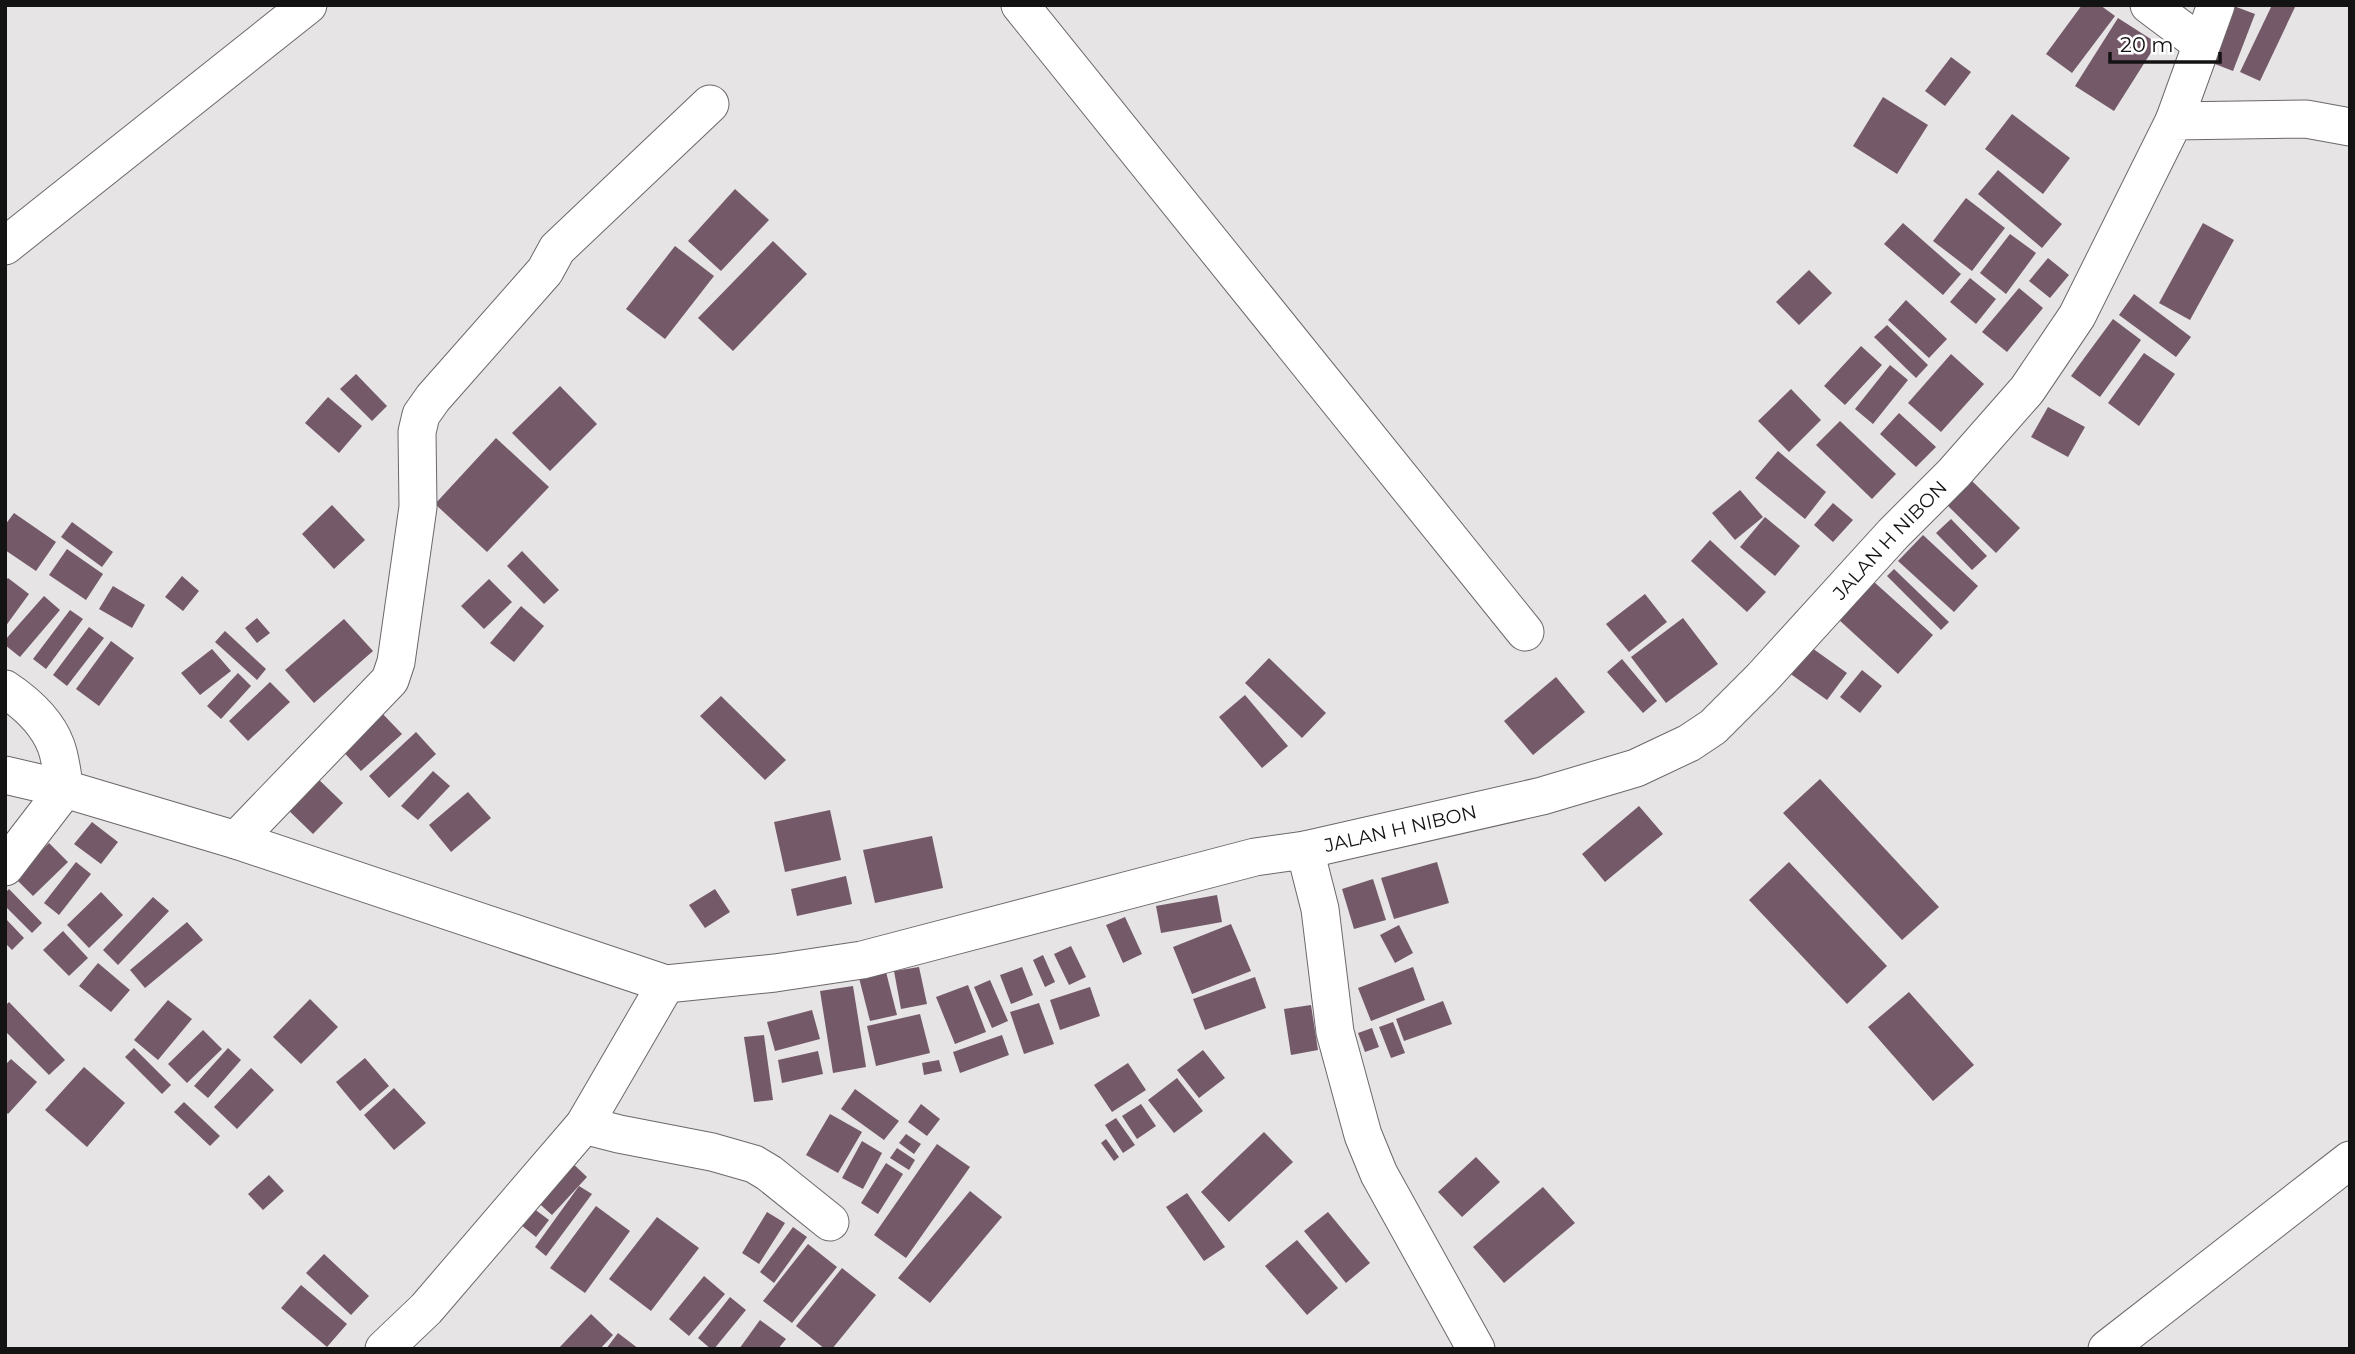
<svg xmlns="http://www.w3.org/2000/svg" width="2355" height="1354" font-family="Montserrat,sans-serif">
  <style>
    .building { fill: #745968 }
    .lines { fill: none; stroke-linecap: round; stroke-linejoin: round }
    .minor-casing { stroke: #6c686a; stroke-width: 39 }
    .minor { stroke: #fff; stroke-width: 37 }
    .labels { text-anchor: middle; stroke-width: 7; stroke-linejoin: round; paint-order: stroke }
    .street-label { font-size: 19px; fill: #141314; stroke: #fff }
  </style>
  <rect width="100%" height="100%" fill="#e7e4e6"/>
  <g class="building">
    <polygon points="2082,5 2100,5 2115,16 2072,73 2046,54"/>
    <polygon points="2231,5 2255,14 2233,71 2202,59"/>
    <polygon points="2272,5 2296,5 2260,81 2240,72"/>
    <polygon points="2118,18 2157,43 2114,111 2075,86"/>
    <polygon points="1951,57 1971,72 1945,106 1925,91"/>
    <polygon points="1883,97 1928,125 1897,174 1853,146"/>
    <polygon points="2012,114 2070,158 2043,194 1985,149"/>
    <polygon points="1998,170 2062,224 2042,248 1978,194"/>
    <polygon points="735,189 769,220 721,271 688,241"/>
    <polygon points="1966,198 2005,228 1972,271 1933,241"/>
    <polygon points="1903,223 1961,274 1943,295 1884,244"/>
    <polygon points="2203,223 2234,240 2190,320 2159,303"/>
    <polygon points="2010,234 2036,253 2006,294 1980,273"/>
    <polygon points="773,241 807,274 733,351 698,318"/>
    <polygon points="675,246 714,276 665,339 626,309"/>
    <polygon points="2048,258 2069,275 2050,298 2029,281"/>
    <polygon points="1809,270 1832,293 1799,325 1776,302"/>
    <polygon points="1970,278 1996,299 1976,324 1950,302"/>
    <polygon points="2019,288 2043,308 2007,352 1982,332"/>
    <polygon points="2134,294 2191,337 2176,357 2119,315"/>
    <polygon points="1906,300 1947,339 1929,358 1888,320"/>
    <polygon points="2113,319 2141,340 2100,397 2071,376"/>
    <polygon points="1887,325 1928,365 1916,378 1874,337"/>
    <polygon points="1861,346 1882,365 1845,405 1824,386"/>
    <polygon points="2144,353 2175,374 2139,426 2108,403"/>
    <polygon points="1951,354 1984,384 1941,432 1908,403"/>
    <polygon points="1890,365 1908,380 1873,424 1855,409"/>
    <polygon points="356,374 387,406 372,421 340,389"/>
    <polygon points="560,386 597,424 550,471 512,433"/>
    <polygon points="1791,389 1821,420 1789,452 1758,421"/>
    <polygon points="328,397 362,426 339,453 305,423"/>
    <polygon points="2048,407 2085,427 2068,457 2031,437"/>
    <polygon points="1899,413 1936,447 1916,467 1880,434"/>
    <polygon points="1840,421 1896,474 1872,499 1816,445"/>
    <polygon points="496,438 549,487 487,552 435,504"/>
    <polygon points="1778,451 1826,492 1805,519 1755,478"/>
    <polygon points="1970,479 2020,528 1996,553 1946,504"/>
    <polygon points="1740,490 1763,517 1735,540 1712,513"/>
    <polygon points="1833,503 1853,520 1833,542 1814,525"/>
    <polygon points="332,505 365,540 334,569 302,534"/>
    <polygon points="14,513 56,542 36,571 5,550 5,525"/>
    <polygon points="1765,517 1800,546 1775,576 1740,547"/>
    <polygon points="1951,519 1987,556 1972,570 1936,533"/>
    <polygon points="72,522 113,552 102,567 61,537"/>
    <polygon points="1923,535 1978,586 1954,612 1898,561"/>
    <polygon points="1710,540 1766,592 1747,612 1691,561"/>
    <polygon points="67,549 103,574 86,600 49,575"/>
    <polygon points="522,551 559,590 544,604 507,566"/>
    <polygon points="1894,569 1949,622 1941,630 1887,576"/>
    <polygon points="182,576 199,591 183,611 165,597"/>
    <polygon points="8,578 29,594 5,627 5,581"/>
    <polygon points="489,579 512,602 484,629 461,606"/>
    <polygon points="1873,581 1933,635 1898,674 1838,619"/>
    <polygon points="113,586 145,605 132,628 99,609"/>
    <polygon points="1645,594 1667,622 1629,652 1606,624"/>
    <polygon points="44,596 60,610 20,657 5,645 5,640"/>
    <polygon points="521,606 544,626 514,662 490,643"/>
    <polygon points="70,610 83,619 46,669 33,659"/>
    <polygon points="257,618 270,633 257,643 245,628"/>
    <polygon points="1683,618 1718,664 1666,703 1631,657"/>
    <polygon points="344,619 373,651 314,703 285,670"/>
    <polygon points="89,627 104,638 67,686 53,675"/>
    <polygon points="225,631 266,669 257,680 215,642"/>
    <polygon points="111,641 134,658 99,706 76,689"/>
    <polygon points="1805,643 1847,673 1827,700 1785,670"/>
    <polygon points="212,649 231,671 200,695 181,673"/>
    <polygon points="1269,658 1326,713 1302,738 1245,683"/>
    <polygon points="1622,659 1657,701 1643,713 1607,672"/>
    <polygon points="1862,670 1882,686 1860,713 1840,697"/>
    <polygon points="238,673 251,686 221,719 207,706"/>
    <polygon points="1556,677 1585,712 1533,755 1504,721"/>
    <polygon points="270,682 290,702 248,741 229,721"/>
    <polygon points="1245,695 1288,746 1262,768 1219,717"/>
    <polygon points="721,696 786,760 765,780 700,716"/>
    <polygon points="379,710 402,734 361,771 339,747"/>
    <polygon points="416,732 436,754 389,798 369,776"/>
    <polygon points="433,771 450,786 418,820 401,806"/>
    <polygon points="313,774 343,803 313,834 283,805"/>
    <polygon points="1820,779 1939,907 1902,940 1783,813"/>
    <polygon points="468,792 491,818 451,852 429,825"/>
    <polygon points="1639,806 1663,834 1605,882 1582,854"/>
    <polygon points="830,810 841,860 785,872 774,822"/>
    <polygon points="92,822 118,842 101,864 74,844"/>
    <polygon points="932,836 943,888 875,903 863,850"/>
    <polygon points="49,843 68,862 33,896 14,877"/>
    <polygon points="76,862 91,874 59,915 44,903"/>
    <polygon points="1437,862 1449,903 1394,919 1381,878"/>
    <polygon points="1789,862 1887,966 1847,1004 1749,900"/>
    <polygon points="846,876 852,904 797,916 791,889"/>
    <polygon points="1373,879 1386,920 1354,929 1342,889"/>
    <polygon points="9,889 42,923 32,933 5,906 5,893"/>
    <polygon points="715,889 730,912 705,928 689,905"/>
    <polygon points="101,892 123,915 89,948 67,925"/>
    <polygon points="1217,895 1222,922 1161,933 1156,906"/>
    <polygon points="153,897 169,911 118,965 103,950"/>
    <polygon points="1125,917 1142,954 1123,963 1106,925"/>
    <polygon points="5,918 24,938 12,950 5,943"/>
    <polygon points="187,922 203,940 145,988 130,970"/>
    <polygon points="1231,924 1251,971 1192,994 1173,947"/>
    <polygon points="1399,925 1413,953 1395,963 1380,935"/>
    <polygon points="63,931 88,958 69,976 43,950"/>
    <polygon points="1071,946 1086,977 1069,985 1054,954"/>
    <polygon points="1043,955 1055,982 1045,987 1033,960"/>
    <polygon points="98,963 130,990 111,1012 79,986"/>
    <polygon points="919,967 927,1004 901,1009 894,971"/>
    <polygon points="1022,967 1033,995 1011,1004 1000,975"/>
    <polygon points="1413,967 1425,1000 1371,1021 1358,988"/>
    <polygon points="885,968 897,1015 870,1021 858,974"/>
    <polygon points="1255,977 1266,1008 1205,1030 1193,999"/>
    <polygon points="990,980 1008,1021 992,1028 974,987"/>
    <polygon points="968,985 986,1032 955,1044 936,997"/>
    <polygon points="853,986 866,1067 833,1073 820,991"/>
    <polygon points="1090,987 1100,1016 1060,1030 1050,1000"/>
    <polygon points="1909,992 1974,1065 1933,1101 1868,1027"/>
    <polygon points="310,999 338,1027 301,1064 273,1037"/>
    <polygon points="168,1000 192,1019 158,1060 134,1040"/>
    <polygon points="1443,1001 1452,1024 1404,1041 1396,1019"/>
    <polygon points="9,1002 65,1060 49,1075 5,1031 5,1006"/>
    <polygon points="1039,1003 1054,1044 1024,1054 1010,1012"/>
    <polygon points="1311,1005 1318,1050 1291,1055 1284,1009"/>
    <polygon points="812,1010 820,1039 775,1051 767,1022"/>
    <polygon points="920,1014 930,1053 876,1066 867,1026"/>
    <polygon points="1393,1022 1405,1053 1391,1058 1379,1027"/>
    <polygon points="1372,1028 1379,1047 1365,1052 1358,1033"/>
    <polygon points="203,1030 222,1049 187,1083 168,1064"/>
    <polygon points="764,1035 773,1100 754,1102 744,1037"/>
    <polygon points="1002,1035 1009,1055 960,1073 953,1052"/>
    <polygon points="134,1048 171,1085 162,1094 125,1057"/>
    <polygon points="228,1048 241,1060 208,1098 194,1086"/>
    <polygon points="1203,1050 1225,1078 1199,1098 1177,1070"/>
    <polygon points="818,1051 823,1074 782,1083 778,1060"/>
    <polygon points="365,1058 389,1086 360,1111 336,1082"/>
    <polygon points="11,1059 37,1082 8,1114 5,1111 5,1065"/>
    <polygon points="939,1060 942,1071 924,1075 922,1063"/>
    <polygon points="1128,1063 1146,1090 1112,1112 1094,1085"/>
    <polygon points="84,1067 125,1103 87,1147 45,1110"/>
    <polygon points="251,1068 274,1090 237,1129 214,1107"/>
    <polygon points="1177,1078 1203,1111 1174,1133 1148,1100"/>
    <polygon points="394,1088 426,1123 394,1150 364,1115"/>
    <polygon points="855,1089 899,1121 884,1140 841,1109"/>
    <polygon points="184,1102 220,1136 210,1146 174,1112"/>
    <polygon points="921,1104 940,1119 927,1136 908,1122"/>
    <polygon points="1141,1104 1156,1126 1137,1139 1122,1116"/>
    <polygon points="830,1114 862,1132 838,1173 806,1155"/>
    <polygon points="1116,1118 1135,1145 1123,1153 1105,1125"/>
    <polygon points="1264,1132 1293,1162 1229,1222 1201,1192"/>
    <polygon points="906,1134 921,1144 914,1154 899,1143"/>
    <polygon points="1106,1139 1119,1157 1114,1161 1101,1143"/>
    <polygon points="862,1141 882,1153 863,1189 842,1178"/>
    <polygon points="937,1144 970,1167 906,1258 874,1235"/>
    <polygon points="897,1148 915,1160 909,1170 890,1158"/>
    <polygon points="1476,1157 1500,1182 1462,1217 1438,1192"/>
    <polygon points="569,1160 587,1177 552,1215 533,1198"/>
    <polygon points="886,1163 903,1174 878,1214 861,1203"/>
    <polygon points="269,1175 284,1191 263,1210 248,1194"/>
    <polygon points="579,1186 592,1194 546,1256 535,1247"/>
    <polygon points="1543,1187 1575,1223 1504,1283 1473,1247"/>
    <polygon points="970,1191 1002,1217 930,1303 898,1278"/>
    <polygon points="1187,1193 1225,1247 1204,1261 1166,1207"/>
    <polygon points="529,1205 549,1220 536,1237 516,1221"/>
    <polygon points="596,1206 630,1231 585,1293 550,1268"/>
    <polygon points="767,1212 785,1223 759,1264 742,1253"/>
    <polygon points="1328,1212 1370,1263 1346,1283 1304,1231"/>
    <polygon points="657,1217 699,1248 651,1311 609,1279"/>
    <polygon points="793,1227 807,1237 774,1283 760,1272"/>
    <polygon points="1297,1240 1338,1288 1307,1315 1265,1266"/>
    <polygon points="808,1244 837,1267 792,1323 763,1301"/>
    <polygon points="324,1254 369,1296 351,1315 306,1273"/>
    <polygon points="842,1268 876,1295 832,1349 825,1349 796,1326"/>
    <polygon points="704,1276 725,1294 689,1336 669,1319"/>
    <polygon points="301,1285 347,1324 327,1347 281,1308"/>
    <polygon points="730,1297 746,1310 714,1349 711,1349 698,1338"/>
    <polygon points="591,1314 613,1335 600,1349 558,1349"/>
    <polygon points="760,1320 786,1339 778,1349 739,1349"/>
    <polygon points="618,1333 639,1349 606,1349"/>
  </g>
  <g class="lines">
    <g class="minor-casing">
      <g id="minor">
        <polyline points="1020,5 1525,632"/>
        <polyline points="2149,5 2201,44"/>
        <polyline points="2174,121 2216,5"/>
        <polyline points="5,246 308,5"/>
        <path d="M5 689C26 703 47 722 56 746 61 759 62 775 65 789L5 867"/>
        <polyline points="5,775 65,789 236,840 666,984 775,973 862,960 1255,857 1305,850 1320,909 1335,1032 1363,1135 1379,1174 1476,1349"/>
        <polyline points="236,840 390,680 396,662 418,507 417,432 421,415 433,398 545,271 557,249 710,104"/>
        <path id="s1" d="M1305 850 1542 796 1636 768 1689 743 1713 727 1762 678 1893 534 1954 473 2027 390 2077 316 2174 121 2306 119 2350 127"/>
        <polyline points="584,1125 619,1134 712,1152 754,1164 769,1173 830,1222"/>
        <polyline points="384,1349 426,1309 584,1125 666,984"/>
        <polyline points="2107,1349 2350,1160"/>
      </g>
    </g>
    <use href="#minor" class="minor"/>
  </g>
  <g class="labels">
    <g class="street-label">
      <text dy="7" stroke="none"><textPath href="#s1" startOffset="686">JALAN H NIBON</textPath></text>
      <text dy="7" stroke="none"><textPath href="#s1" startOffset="98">JALAN H NIBON</textPath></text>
    </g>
  </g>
  <rect width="2355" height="1354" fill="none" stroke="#141314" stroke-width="14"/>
  <path d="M2110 52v10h110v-10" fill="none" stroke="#141314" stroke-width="3.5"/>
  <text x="2120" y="52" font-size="21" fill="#141314" stroke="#ffffff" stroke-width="5" paint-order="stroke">20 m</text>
</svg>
